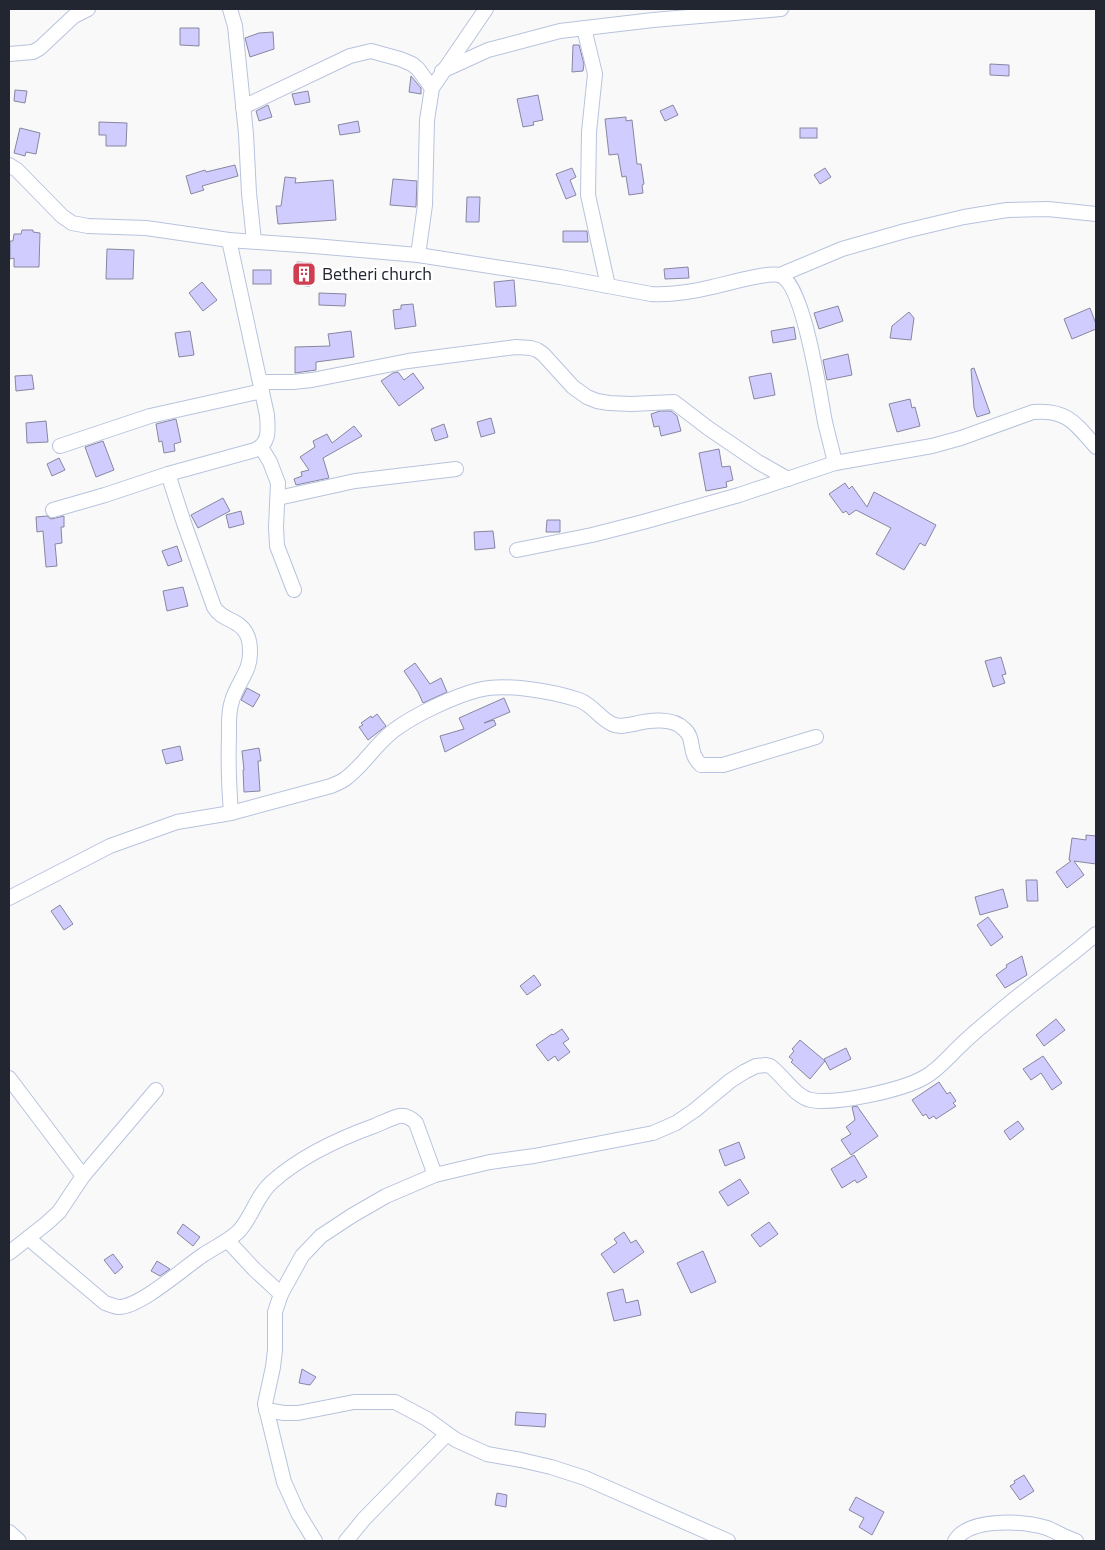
<svg xmlns="http://www.w3.org/2000/svg" width="1105" height="1550" font-family="'Titillium Web',sans-serif">
  <style>
    .building { fill: #d0cdfe; stroke: #8886a0 }
    .lines { fill: none; stroke-linecap: round; stroke-linejoin: round }
    .street-casing { stroke: #b7c3de; stroke-width: 16 }
    .street { stroke: #fff; stroke-width: 14 }
    .labels { text-anchor: middle; stroke-width: 5; stroke-linejoin: round; paint-order: stroke }
    .poi-label { font-size: 18px; fill: #222630; stroke: #fff; text-anchor: start }
  </style>
  <rect width="100%" height="100%" fill="#f9f9f9"/>
  <g class="building">
    <polygon points="180,28 199,28 199,46 180,45"/>
    <polygon points="273,32 274,49 250,57 245,38 259,33"/>
    <polygon points="573,45 579,45 584,64 583,71 572,72"/>
    <polygon points="990,64 1009,65 1009,76 990,75"/>
    <polygon points="411,76 421,88 421,94 409,92"/>
    <polygon points="15,90 27,91 25,103 14,101"/>
    <polygon points="308,91 310,102 295,105 292,94"/>
    <polygon points="538,95 543,120 533,122 534,125 523,127 517,99"/>
    <polygon points="268,105 272,117 259,121 256,111"/>
    <polygon points="673,105 678,115 665,121 660,111"/>
    <polygon points="626,117 626,121 632,120 637,164 641,164 644,184 642,185 643,193 629,195 626,176 622,177 618,154 609,155 605,119"/>
    <polygon points="358,121 360,132 340,135 338,125"/>
    <polygon points="99,122 127,123 126,146 106,146 106,135 99,135"/>
    <polygon points="20,128 40,133 36,154 26,152 25,156 14,153"/>
    <rect x="800" y="128" width="17" height="10"/>
    <polygon points="235,165 238,176 202,186 204,190 191,194 186,176 205,170 206,172"/>
    <polygon points="572,168 576,177 570,180 576,195 566,199 556,174"/>
    <polygon points="825,168 831,177 820,184 814,175"/>
    <polygon points="285,177 296,178 295,183 333,180 336,220 278,224 276,206 281,206"/>
    <polygon points="393,179 417,181 416,207 390,205"/>
    <polygon points="467,197 480,197 479,222 466,222"/>
    <polygon points="22,230 33,230 33,232 40,233 39,267 14,267 14,258 10,259 10,241 13,241 14,234 21,234"/>
    <polygon points="563,231 587,231 588,242 563,242"/>
    <polygon points="107,249 134,250 133,279 106,279"/>
    <polygon points="297,262 312,263 310,286 295,285"/>
    <polygon points="688,267 689,278 665,279 664,269"/>
    <rect x="253" y="270" width="18" height="14"/>
    <polygon points="514,280 516,306 496,307 494,282"/>
    <polygon points="202,282 217,300 203,311 189,293"/>
    <polygon points="319,293 346,294 345,306 319,305"/>
    <polygon points="413,304 416,326 395,329 393,310 401,309 401,305"/>
    <polygon points="838,306 843,321 819,329 814,313"/>
    <polygon points="1090,308 1096,324 1096,329 1072,339 1064,319"/>
    <polygon points="909,312 914,318 911,340 890,338 892,326"/>
    <polygon points="794,327 796,339 773,343 771,331"/>
    <polygon points="190,331 194,355 179,357 175,333"/>
    <polygon points="351,331 354,357 316,362 316,370 295,373 295,347 330,346 328,334"/>
    <polygon points="848,354 852,375 827,380 823,360"/>
    <polygon points="974,368 990,413 977,417 974,408 971,369"/>
    <polygon points="398,372 404,380 413,373 424,388 399,406 381,381 393,373"/>
    <polygon points="771,373 775,395 754,399 749,377"/>
    <polygon points="32,375 34,389 16,391 15,376"/>
    <polygon points="910,399 912,408 915,407 920,426 897,432 889,404"/>
    <polygon points="660,411 671,411 677,416 681,431 661,436 659,426 654,427 651,414"/>
    <polygon points="491,418 495,433 481,437 477,422"/>
    <polygon points="176,419 181,442 174,444 175,451 164,453 162,441 159,442 156,424"/>
    <polygon points="46,421 48,442 27,443 26,423"/>
    <polygon points="444,424 448,437 435,441 431,429"/>
    <polygon points="354,426 362,436 323,458 329,478 296,485 294,479 302,476 301,472 309,470 300,457 315,447 313,441 327,434 332,443"/>
    <polygon points="103,441 114,470 96,477 85,447"/>
    <polygon points="719,449 722,467 730,466 733,480 726,482 727,487 706,491 699,453"/>
    <polygon points="59,458 65,470 52,476 47,464"/>
    <polygon points="845,483 849,489 852,486 867,507 874,492 936,525 925,546 920,543 904,570 876,554 891,528 856,510 849,515 846,511 843,513 829,494"/>
    <polygon points="223,498 230,511 198,528 191,515"/>
    <polygon points="241,511 244,524 229,528 226,515"/>
    <polygon points="47,516 51,519 64,516 64,527 61,527 62,543 55,544 57,566 46,567 43,531 37,532 36,517"/>
    <polygon points="547,520 560,520 560,532 546,532"/>
    <polygon points="493,531 495,548 475,550 474,532"/>
    <polygon points="177,546 182,561 168,566 162,551"/>
    <polygon points="183,587 188,606 167,611 163,591"/>
    <polygon points="1001,657 1006,674 1002,675 1005,683 993,687 985,661"/>
    <polygon points="415,663 430,684 441,678 447,692 423,703 418,692 404,671"/>
    <polygon points="247,688 260,695 253,707 241,700"/>
    <polygon points="504,698 510,712 484,723 494,720 496,725 445,752 440,736 464,729 459,718"/>
    <polygon points="377,714 386,726 368,740 359,727 363,725 361,723 371,716 372,718"/>
    <polygon points="180,746 183,760 166,764 162,750"/>
    <polygon points="259,748 261,761 258,761 260,791 244,792 243,770 244,770 242,751"/>
    <polygon points="1086,835 1096,836 1096,864 1074,861 1084,875 1067,888 1056,872 1071,861 1069,860 1072,838 1086,840"/>
    <polygon points="1026,880 1037,880 1038,901 1027,901"/>
    <polygon points="1003,889 1008,907 980,915 975,897"/>
    <polygon points="60,905 73,924 64,930 51,911"/>
    <polygon points="988,917 1003,937 991,946 977,925"/>
    <polygon points="1022,956 1027,975 1005,988 996,975 1007,967 1006,965"/>
    <polygon points="534,975 541,985 527,995 520,986"/>
    <polygon points="1056,1019 1065,1030 1044,1046 1036,1035"/>
    <polygon points="562,1029 569,1039 563,1043 570,1052 558,1061 555,1056 548,1061 536,1045 552,1034 553,1035"/>
    <polygon points="800,1040 825,1061 810,1079 791,1062 793,1060 789,1057 794,1051 792,1049"/>
    <polygon points="846,1048 851,1059 830,1070 824,1059"/>
    <polygon points="1043,1056 1062,1083 1052,1090 1041,1073 1031,1080 1023,1069"/>
    <polygon points="939,1082 947,1094 950,1092 956,1101 953,1103 956,1106 936,1119 934,1116 929,1119 926,1114 923,1116 912,1100"/>
    <polygon points="857,1106 878,1136 851,1155 841,1140 851,1134 846,1127 855,1120 852,1107"/>
    <polygon points="1018,1121 1024,1129 1010,1140 1004,1131"/>
    <polygon points="739,1142 745,1158 725,1166 719,1150"/>
    <polygon points="854,1155 867,1177 857,1183 855,1180 842,1188 831,1169"/>
    <polygon points="740,1179 749,1193 728,1206 719,1192"/>
    <polygon points="769,1222 778,1234 760,1247 751,1235"/>
    <polygon points="183,1224 200,1237 193,1246 177,1233"/>
    <polygon points="624,1232 631,1243 636,1240 644,1252 614,1273 601,1254 617,1243 614,1239"/>
    <polygon points="703,1251 716,1282 691,1293 677,1263"/>
    <polygon points="113,1254 123,1267 115,1274 104,1260"/>
    <polygon points="157,1261 170,1269 160,1276 151,1271"/>
    <polygon points="623,1289 626,1303 638,1300 641,1315 614,1321 607,1293"/>
    <polygon points="302,1369 316,1377 310,1385 299,1383"/>
    <polygon points="516,1412 546,1414 545,1427 515,1425"/>
    <polygon points="1024,1475 1034,1491 1020,1500 1010,1486 1015,1483 1014,1481"/>
    <polygon points="497,1493 507,1495 506,1507 495,1505"/>
    <polygon points="856,1497 884,1512 872,1535 859,1527 864,1518 849,1510"/>
  </g>
  <g class="lines">
    <g class="street-casing">
      <g id="street">
        <polyline points="230,9 235,26 246,134 249,193 254,241"/>
        <polyline points="584,28 595,74 589,132 588,195 608,286"/>
        <polyline points="9,54 33,52 40,48 74,16 88,9"/>
        <polyline points="442,71 488,50 560,31 653,20 781,9"/>
        <polyline points="243,107 350,56 371,51 400,59 412,64 418,69 432,88"/>
        <path d="M9 165 17 170 62 216 72 223 88 226 146 228 229 240 314 246 418 255 560 277 651 294C671 295 692 292 712 287 726 284 767 272 779 275 804 282 820 397 825 422 828 435 832 449 835 463"/>
        <polyline points="418,255 425,205 427,120 432,88 486,9"/>
        <polyline points="780,275 842,249 905,231 964,217 1007,210 1048,209 1096,214"/>
        <polyline points="261,382 293,382 312,380 408,361 516,347 531,348 537,350 543,354 573,387 587,397 597,401 609,403 631,404 674,402 708,428 758,462 788,479"/>
        <polyline points="60,446 150,416 262,391"/>
        <polyline points="261,447 270,462 278,483 276,527 277,546 294,590"/>
        <path d="M168 474 184 523 214 607C222 621 239 619 246 633 249 638 250 645 250 651 251 672 237 682 232 701 228 712 229 724 229 736 228 762 229 787 231 813"/>
        <polyline points="278,498 355,481 456,469"/>
        <path d="M53 510 105 495 168 474 255 450C270 443 268 430 267 415L229 240"/>
        <path d="M517 550 592 535 643 522 739 495 835 463 932 446 961 438 1033 412C1067 409 1076 424 1096 447"/>
        <path d="M9 898 110 846 177 822 231 813 331 786C336 784 341 782 345 779 363 766 375 745 393 731 414 715 452 697 478 690 505 683 552 691 579 700 593 705 599 718 612 724 620 728 626 725 634 724 649 720 673 717 684 729 696 739 687 752 701 765H723L816 737"/>
        <polyline points="9,1078 83,1176"/>
        <path d="M28 1238 105 1303C109 1304 115 1307 119 1307 140 1307 185 1267 203 1255 215 1247 227 1242 238 1232 252 1218 256 1196 272 1182 301 1156 338 1139 374 1126 382 1123 391 1118 399 1116 406 1115 411 1118 416 1123L435 1175"/>
        <polyline points="228,1241 254,1269 281,1294"/>
        <polyline points="9,1253 47,1223 59,1212 83,1176 156,1090"/>
        <polyline points="266,1410 284,1413 298,1413 354,1402 395,1402 427,1419 456,1440 487,1454 521,1460 551,1467 585,1478 728,1541"/>
        <polyline points="9,1532 19,1541"/>
        <path d="M315 1541 298 1513 284 1482 265 1404 273 1367 275 1350V1312L281 1294 302 1256 321 1236 353 1215 386 1196 435 1175 490 1162 534 1156 653 1133 676 1123 695 1110 730 1081 744 1072 756 1066 766 1065 770 1066C783 1075 795 1097 811 1100 835 1105 903 1090 925 1077 939 1069 949 1056 961 1045 971 1035 982 1026 993 1017 1026 988 1063 963 1096 934"/>
        <polyline points="346,1541 364,1519 447,1434"/>
        <path d="M955 1541C969 1517 1024 1521 1047 1528 1057 1532 1066 1538 1076 1541"/>
      </g>
    </g>
    <use href="#street" class="street"/>
  </g>
  <defs>
    <g id="building-square" transform="scale(1.25)"><rect x="-9" y="-9" width="18" height="18" rx="4" fill="#ce3d50" stroke="#fff"/><path d="M-4-6H4V6H1V3H-1V6H-4ZM-2.5-4.3h1.7v1.8h-1.7ZM.8-4.3h1.7v1.8H.8ZM-2.5-1h1.7V.8h-1.7ZM.8-1h1.7V.8H.8Z" fill="#fff"/></g>
  </defs>
  <g fill-rule="evenodd">
    <use href="#building-square" x="304" y="274"/>
  </g>
  <g class="labels">
    <g class="poi-label">
      <text x="322" y="280">Betheri church</text>
    </g>
  </g>
  <rect width="1105" height="1550" fill="none" stroke="#222630" stroke-width="20"/>
</svg>
